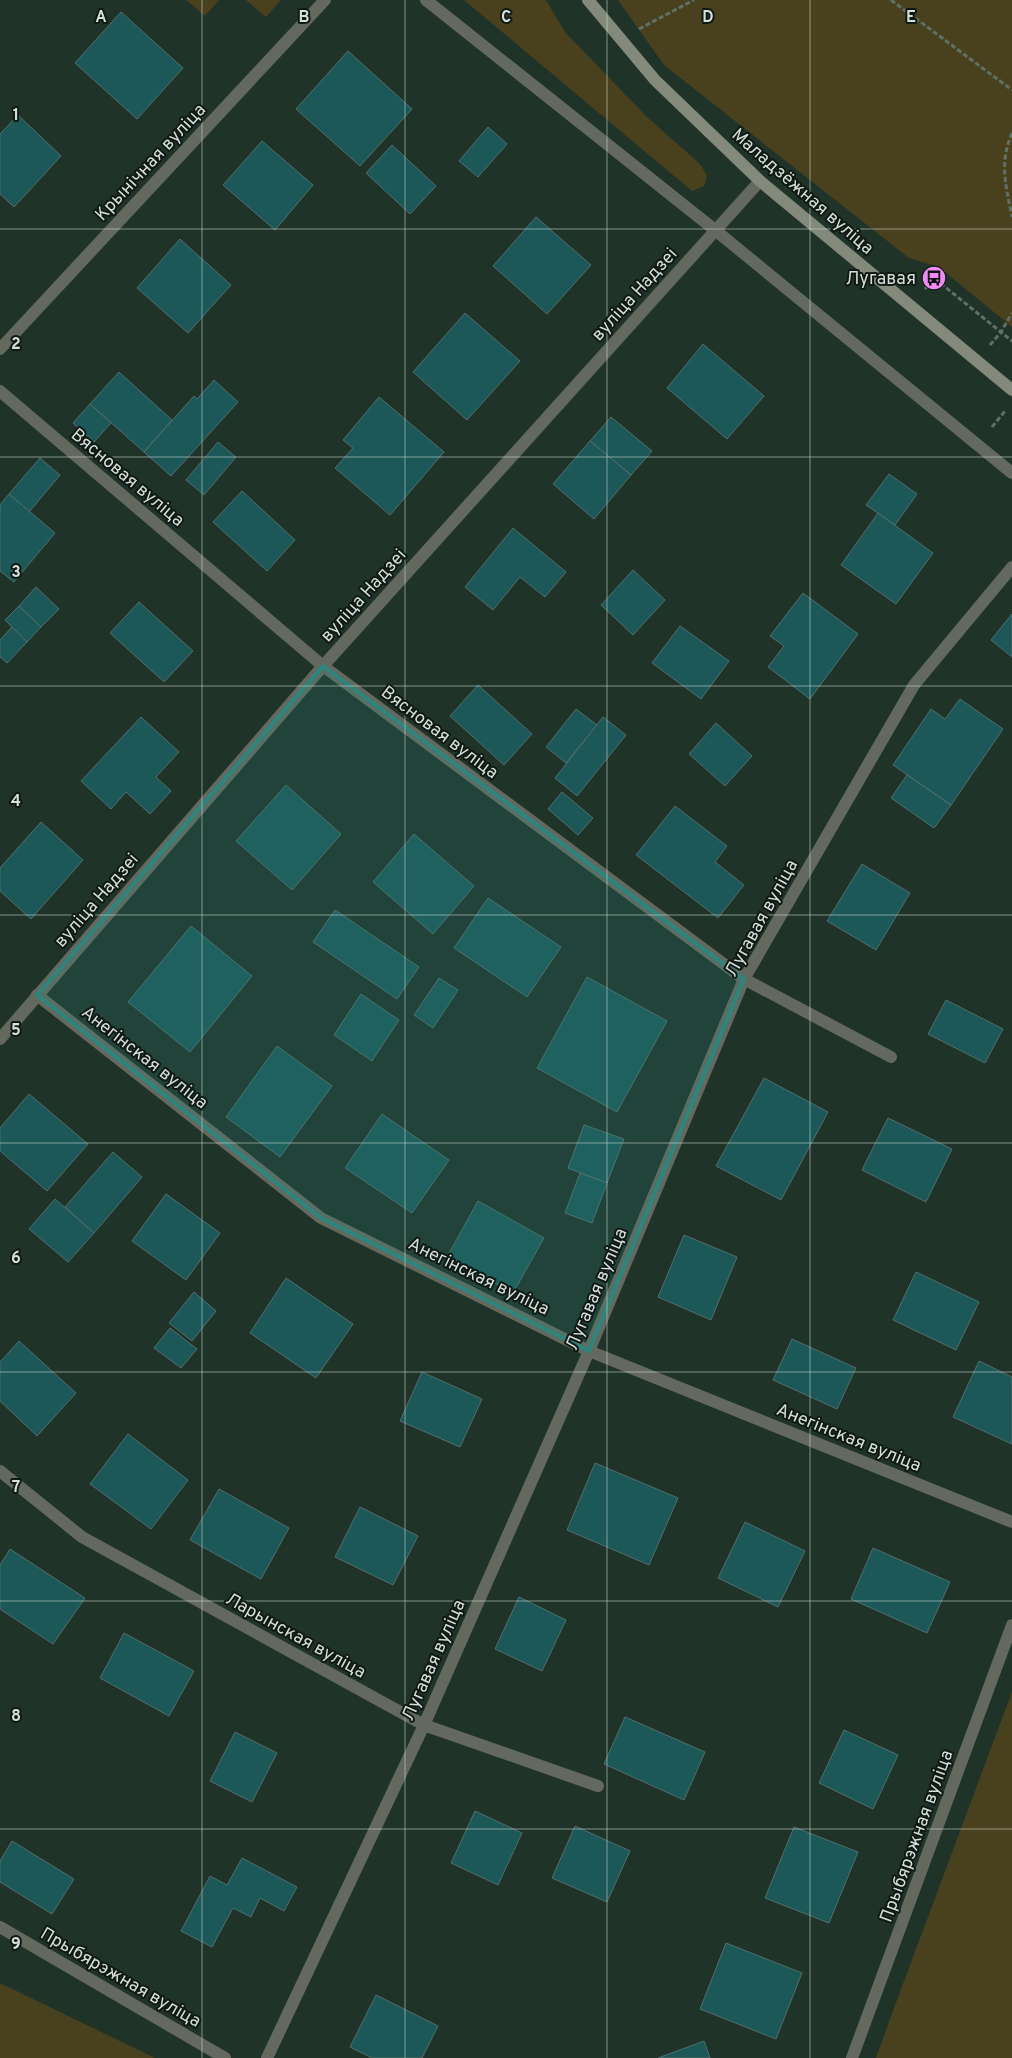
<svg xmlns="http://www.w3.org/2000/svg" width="1012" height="2058" font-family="Overpass,sans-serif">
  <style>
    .green { fill: #49411e }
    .building { fill: #1b5857; stroke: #536e6d }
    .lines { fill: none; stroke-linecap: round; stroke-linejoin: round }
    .path { stroke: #607067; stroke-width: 3; stroke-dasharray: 5 2.5; stroke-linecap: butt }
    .street { stroke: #646960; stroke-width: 12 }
    .secondary { stroke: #83897b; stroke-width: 12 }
    .marked { fill: #2d867e; fill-opacity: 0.2; stroke: #2d867e; stroke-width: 4; stroke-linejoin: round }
    .grid { fill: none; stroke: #d4dfd9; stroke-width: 1; stroke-opacity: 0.55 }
    .labels { text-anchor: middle; stroke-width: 4; stroke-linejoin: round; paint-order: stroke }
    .street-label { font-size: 18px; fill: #d4dfd9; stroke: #101914 }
    .poi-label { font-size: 18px; fill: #d4dfd9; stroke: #101914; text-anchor: end }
    .grid-label { font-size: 16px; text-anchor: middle; font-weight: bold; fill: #d4dfd9; stroke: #101914; stroke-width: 4; stroke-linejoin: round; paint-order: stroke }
  </style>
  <rect width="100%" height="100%" fill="#203329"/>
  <g class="green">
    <polygon points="186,0 219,0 205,16"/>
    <polygon points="246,0 281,0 266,17"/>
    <polygon points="464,0 546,0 565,32 647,117 700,164 707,176 704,186 692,191"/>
    <polygon points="618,0 1012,0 1012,327 939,267 909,258 664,65"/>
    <polygon points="1012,1692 1012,2058 876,2058 894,2008"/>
    <polygon points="0,1983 155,2058 0,2058"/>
  </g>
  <g class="building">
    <polygon points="121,12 183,68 137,119 75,63"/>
    <polygon points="348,51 412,109 360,166 296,109"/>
    <polygon points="18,115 61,156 14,207 0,194 0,134"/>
    <polygon points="488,127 507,144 478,177 459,161"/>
    <polygon points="262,141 313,185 275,230 223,185"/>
    <polygon points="392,145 436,186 410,214 366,173"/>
    <polygon points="536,217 591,265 547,314 493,266"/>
    <polygon points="180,239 231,285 188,333 137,288"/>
    <polygon points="465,313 520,361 467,420 413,372"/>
    <polygon points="703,344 764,396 727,439 667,388"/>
    <polygon points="119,372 172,420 144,452 90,404"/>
    <polygon points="214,380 238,402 171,476 144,452 194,396 197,399"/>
    <polygon points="379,397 444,452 390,515 335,468 353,448 343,440"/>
    <polygon points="90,404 111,423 94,442 73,423"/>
    <polygon points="611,417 652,451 631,475 590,441"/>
    <polygon points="590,441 631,475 594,519 553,484"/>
    <polygon points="218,442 236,457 204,495 186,480"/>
    <polygon points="40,458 60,475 29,512 9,494"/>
    <polygon points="889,474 917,494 895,525 866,505"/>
    <polygon points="242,491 295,540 267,571 213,522"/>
    <polygon points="9,494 55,533 14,582 0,571 0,505"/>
    <polygon points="878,513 933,553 896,604 841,565"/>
    <polygon points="513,528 566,572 545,597 520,577 493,610 465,587"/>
    <polygon points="633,570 665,600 633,635 601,605"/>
    <polygon points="36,587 59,609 41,627 19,606"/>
    <polygon points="803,593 858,634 810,699 768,667 784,646 770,636"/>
    <polygon points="139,602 193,651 164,682 110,633"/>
    <polygon points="19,606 41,627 27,642 5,620"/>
    <polygon points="1012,614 1012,657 991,640"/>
    <polygon points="680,626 729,661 701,699 652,663"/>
    <polygon points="12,627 27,642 7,663 0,657 0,640"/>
    <polygon points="478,685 532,734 504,765 450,716"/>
    <polygon points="960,699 1003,729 951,805 893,765 931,709 945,719"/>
    <polygon points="576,709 597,725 566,763 546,747"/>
    <polygon points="141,717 179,752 156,777 171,791 150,814 126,792 111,809 81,781"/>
    <polygon points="603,717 626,735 577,796 555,778"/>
    <polygon points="716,723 752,756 725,786 689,754"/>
    <polygon points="907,775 951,805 934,828 891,798"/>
    <polygon points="286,785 341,834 292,890 236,841"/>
    <polygon points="562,792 593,818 578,835 548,809"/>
    <polygon points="675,806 727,846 715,862 744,885 718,918 636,855"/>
    <polygon points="41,822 83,860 31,919 0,891 0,868"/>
    <polygon points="414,834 474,886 433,934 373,882"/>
    <polygon points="862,864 910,893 876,950 827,921"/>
    <polygon points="488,898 561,947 527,997 454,948"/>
    <polygon points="335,910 419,967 397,999 313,942"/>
    <polygon points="191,926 252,976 190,1052 128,1002"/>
    <polygon points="587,977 667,1021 617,1112 537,1068"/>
    <polygon points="439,978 458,990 433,1028 414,1015"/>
    <polygon points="361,994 399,1020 372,1061 334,1035"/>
    <polygon points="946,1000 1003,1029 985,1063 928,1034"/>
    <polygon points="277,1046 332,1086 280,1157 226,1117"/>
    <polygon points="764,1078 828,1112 781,1200 716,1166"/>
    <polygon points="29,1094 88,1144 47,1191 0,1151 0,1128"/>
    <polygon points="382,1114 449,1160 412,1213 345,1168"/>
    <polygon points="888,1118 952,1149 926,1202 862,1170"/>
    <polygon points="584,1125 624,1139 607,1183 568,1168"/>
    <polygon points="113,1152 142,1177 94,1233 65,1207"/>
    <polygon points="580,1173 607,1183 592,1223 565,1213"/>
    <polygon points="166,1194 220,1233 186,1280 132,1241"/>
    <polygon points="55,1199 94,1233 68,1262 29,1229"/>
    <polygon points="478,1201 544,1238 513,1293 447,1257"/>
    <polygon points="684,1235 737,1257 711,1320 658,1297"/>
    <polygon points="916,1272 979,1302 956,1350 893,1320"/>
    <polygon points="286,1278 353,1324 316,1378 250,1333"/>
    <polygon points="194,1292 216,1311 192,1341 169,1323"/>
    <polygon points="170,1328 197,1349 181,1368 154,1348"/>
    <polygon points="792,1339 856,1368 837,1409 773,1380"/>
    <polygon points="19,1341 76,1393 37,1436 0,1401 0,1362"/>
    <polygon points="979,1361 1012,1377 1012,1444 953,1417"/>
    <polygon points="422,1372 482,1399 460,1447 400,1421"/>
    <polygon points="128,1434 188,1480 151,1529 90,1484"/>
    <polygon points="595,1463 678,1498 649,1565 567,1530"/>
    <polygon points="219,1489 289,1528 261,1579 190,1540"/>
    <polygon points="360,1507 418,1536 393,1585 335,1557"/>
    <polygon points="745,1522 805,1551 778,1607 718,1578"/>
    <polygon points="873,1548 950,1582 927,1633 851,1599"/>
    <polygon points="10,1549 85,1598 53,1644 0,1609 0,1565"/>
    <polygon points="519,1597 566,1620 542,1671 495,1649"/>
    <polygon points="124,1633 194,1671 169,1716 100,1678"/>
    <polygon points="625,1717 705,1752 684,1800 604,1764"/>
    <polygon points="844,1730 898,1755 873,1809 819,1783"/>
    <polygon points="235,1732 277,1753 252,1802 210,1781"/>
    <polygon points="475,1811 522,1833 498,1885 451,1863"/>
    <polygon points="575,1826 630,1851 607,1902 552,1878"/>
    <polygon points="794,1827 858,1852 829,1923 765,1898"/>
    <polygon points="12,1841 74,1879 52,1914 0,1882 0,1861"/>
    <polygon points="242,1858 297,1887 284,1911 260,1898 251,1917 233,1908 212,1947 181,1931 210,1876 227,1885"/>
    <polygon points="726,1943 802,1973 776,2039 700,2009"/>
    <polygon points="376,1995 438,2026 422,2058 372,2058 350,2047"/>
    <polygon points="704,2041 710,2058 658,2058"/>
  </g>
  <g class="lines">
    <g class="path">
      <polyline points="891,0 1012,90"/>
      <polyline points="639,29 694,0"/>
      <path d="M1012 133C999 163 1006 186 1012 217"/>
      <polyline points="925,289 934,278 1012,341"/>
      <polyline points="990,345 1001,332 1012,313"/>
      <polyline points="992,427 1005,411"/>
    </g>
    <g class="street">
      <polyline points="426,0 715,230 1012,473"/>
      <polyline points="0,349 325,0"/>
      <polyline points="0,391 323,666 744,979 891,1057"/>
      <polyline points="37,995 321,1218 589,1351 1012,1522"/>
      <polyline points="0,1039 323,666 760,181"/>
      <polyline points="0,1471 82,1537 424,1725 598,1786"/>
      <polyline points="0,1927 225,2058"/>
      <polyline points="267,2058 424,1725 589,1351 744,979 914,685 1012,567"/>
      <polyline points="852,2058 1012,1625"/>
    </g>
    <polyline class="secondary" points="588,0 655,80 760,181 1012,390"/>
  </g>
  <path class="marked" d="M323 666 744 979 589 1351 321 1218 37 995Z"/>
  <path class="grid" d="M202 0V2058M405 0V2058M607 0V2058M810 0V2058M0 229H1012M0 457H1012M0 686H1012M0 915H1012M0 1143H1012M0 1372H1012M0 1601H1012M0 1829H1012"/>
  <defs>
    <g id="bus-disc" transform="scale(1.25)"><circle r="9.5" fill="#f08bf6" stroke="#101914"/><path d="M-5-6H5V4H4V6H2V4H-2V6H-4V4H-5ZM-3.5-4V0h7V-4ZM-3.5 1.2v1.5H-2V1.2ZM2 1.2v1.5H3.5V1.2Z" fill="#111"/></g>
  </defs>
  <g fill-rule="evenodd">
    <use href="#bus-disc" x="934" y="278"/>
  </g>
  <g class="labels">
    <g class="street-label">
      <text transform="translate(150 162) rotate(-47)" y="6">Крынічная вуліца</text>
      <text transform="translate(803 191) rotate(41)" y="6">Маладзёжная вуліца</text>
      <text transform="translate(634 294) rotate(-48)" y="6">вуліца Надзеі</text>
      <text transform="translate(128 477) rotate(40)" y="6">Вясновая вуліца</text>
      <text transform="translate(363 595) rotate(-48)" y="6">вуліца Надзеі</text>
      <text transform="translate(440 732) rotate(37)" y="6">Вясновая вуліца</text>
      <text transform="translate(96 900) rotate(-49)" y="6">вуліца Надзеі</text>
      <text transform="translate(761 918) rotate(-61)" y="6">Лугавая вуліца</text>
      <text transform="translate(145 1057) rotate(38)" y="6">Анегінская вуліца</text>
      <text transform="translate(479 1276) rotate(26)" y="6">Анегінская вуліца</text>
      <text transform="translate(596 1289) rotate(-67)" y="6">Лугавая вуліца</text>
      <text transform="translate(849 1437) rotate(22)" y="6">Анегінская вуліца</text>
      <text transform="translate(296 1635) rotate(29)" y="6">Ларынская вуліца</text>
      <text transform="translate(433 1660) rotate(-66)" y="6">Лугавая вуліца</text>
      <text transform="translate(916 1836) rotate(-70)" y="6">Прыбярэжная вуліца</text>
      <text transform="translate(121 1977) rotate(30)" y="6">Прыбярэжная вуліца</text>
    </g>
    <g class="poi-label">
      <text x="916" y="284">Лугавая</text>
    </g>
  </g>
  <g class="grid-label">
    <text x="101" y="22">A</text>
    <text x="304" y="22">B</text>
    <text x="506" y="22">C</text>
    <text x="708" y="22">D</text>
    <text x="911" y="22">E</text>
    <text x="16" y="120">1</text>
    <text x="16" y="349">2</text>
    <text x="16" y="577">3</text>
    <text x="16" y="806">4</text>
    <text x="16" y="1035">5</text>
    <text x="16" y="1263">6</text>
    <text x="16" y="1492">7</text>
    <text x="16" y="1721">8</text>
    <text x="16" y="1949">9</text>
  </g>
</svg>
